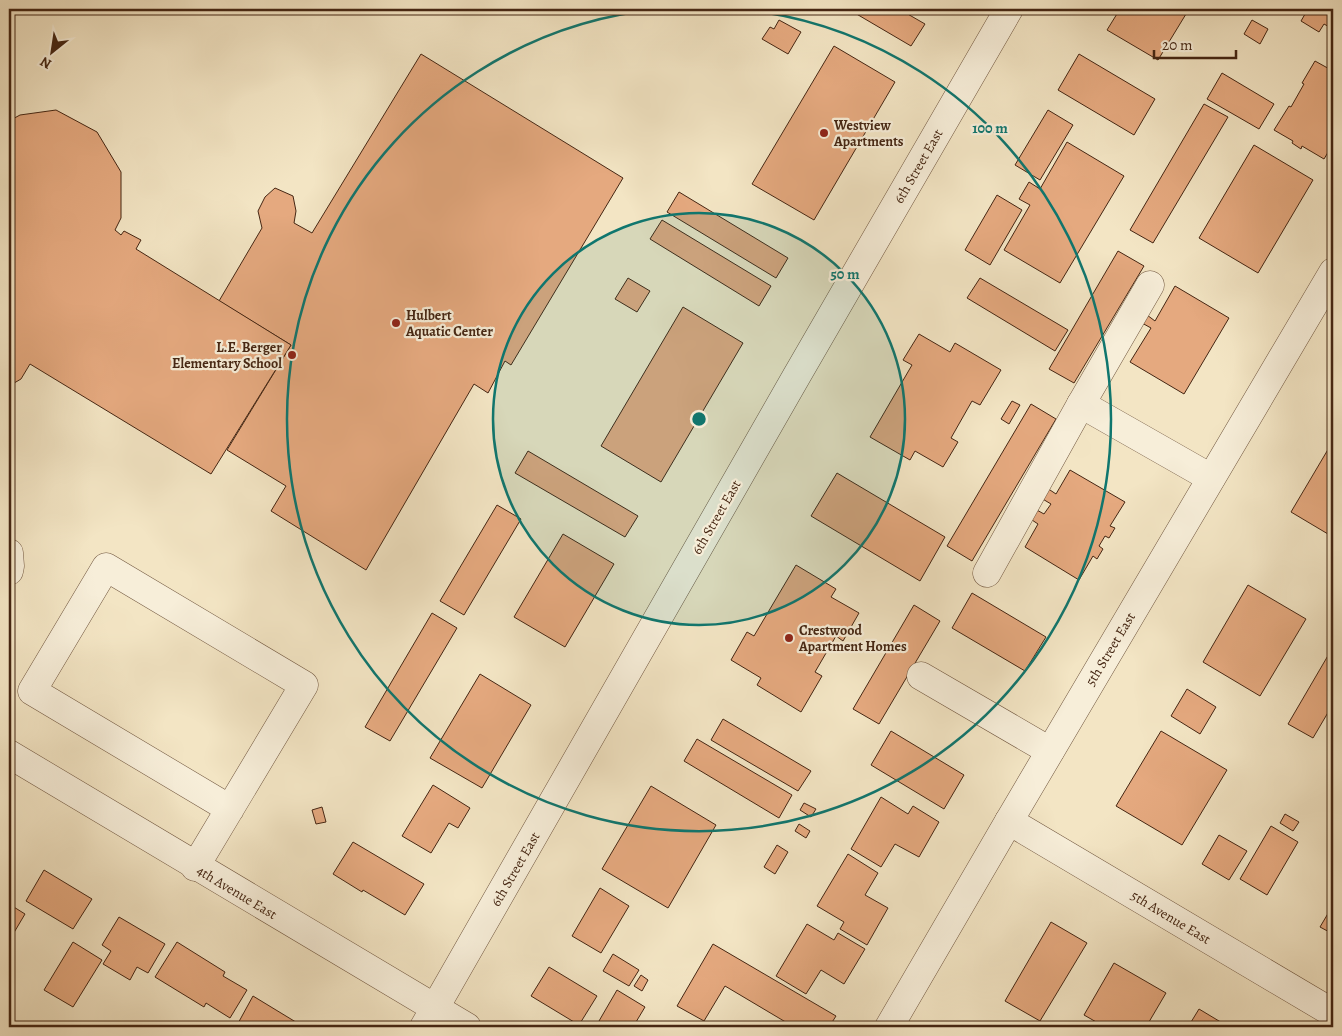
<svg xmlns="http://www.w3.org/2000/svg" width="1342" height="1036" font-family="Alegreya,serif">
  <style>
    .building { fill: #e5a97f; stroke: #452613 }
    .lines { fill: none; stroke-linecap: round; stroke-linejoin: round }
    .minor-casing { stroke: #70563f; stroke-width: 29 }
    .minor { stroke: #f7eed9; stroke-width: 28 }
    .ring { fill: none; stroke: #0f766e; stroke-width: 2.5 }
    .poi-dot { fill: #8f2418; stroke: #f7eed9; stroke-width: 2 }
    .labels { text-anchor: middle; stroke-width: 4.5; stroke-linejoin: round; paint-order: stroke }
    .poi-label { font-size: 14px; font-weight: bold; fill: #452613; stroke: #f7eed9; text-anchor: start }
    .street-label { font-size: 14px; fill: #452613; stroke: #f7eed9 }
    .centre { fill: #0f766e; stroke: #f7eed9; stroke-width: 2.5 }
    .ring-label { font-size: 15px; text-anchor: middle; font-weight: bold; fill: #0f766e; stroke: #f7eed9; stroke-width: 4.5; stroke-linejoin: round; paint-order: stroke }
  </style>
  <rect width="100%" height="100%" fill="#f3e5c4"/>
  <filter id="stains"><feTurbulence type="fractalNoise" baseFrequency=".004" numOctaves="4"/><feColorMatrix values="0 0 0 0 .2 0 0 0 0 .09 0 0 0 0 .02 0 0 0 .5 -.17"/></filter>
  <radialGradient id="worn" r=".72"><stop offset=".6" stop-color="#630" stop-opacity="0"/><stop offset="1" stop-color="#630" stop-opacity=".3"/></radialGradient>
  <g class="building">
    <polygon points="848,9 899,9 925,24 911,46"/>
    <polygon points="1120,9 1177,9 1186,14 1158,60 1107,30"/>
    <polygon points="1308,9 1333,9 1333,29 1324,24 1319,32 1301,21"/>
    <polygon points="779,20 801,32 788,54 762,39 770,27 774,29"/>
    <polygon points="1252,20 1268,29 1260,44 1244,34"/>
    <polygon points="834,46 895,82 814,220 752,184"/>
    <polygon points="421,54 623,178 511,365 505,361 488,393 474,384 366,570 271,511 286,486 227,450 291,345 219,301 262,228 258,211 265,197 275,188 293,196 296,211 294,223 312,233"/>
    <polygon points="1079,54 1155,99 1134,135 1058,90"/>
    <polygon points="1315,61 1333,71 1333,144 1324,159 1302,146 1301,149 1292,143 1293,141 1274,130 1289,106 1291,107 1304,84 1302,83"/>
    <polygon points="1222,73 1274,104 1259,129 1207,99"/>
    <polygon points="1204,104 1228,117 1153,243 1130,230"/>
    <polygon points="56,110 97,132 121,172 121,218 115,230 121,235 124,231 141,240 136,249 291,345 211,474 30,364 21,379 9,386 9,121 20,115"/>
    <polygon points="1048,110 1073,125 1040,180 1015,165"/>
    <polygon points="1067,142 1124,176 1060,283 1004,250 1030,205 1019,199 1029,182 1040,189"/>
    <polygon points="1254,145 1313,180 1258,273 1199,238"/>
    <polygon points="679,192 788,258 776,278 667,212"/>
    <polygon points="997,195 1022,210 990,265 965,250"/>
    <polygon points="662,220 771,286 759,306 650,239"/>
    <polygon points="1118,251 1144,266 1074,383 1049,369"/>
    <polygon points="628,278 650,291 637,312 615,299"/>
    <polygon points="980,278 1068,330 1055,351 967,298"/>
    <polygon points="1175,286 1229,318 1184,394 1130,362 1151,328 1142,323 1147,315 1155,321"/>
    <polygon points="683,307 743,343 661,482 601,446"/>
    <polygon points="919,334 950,352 955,343 1001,370 980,405 972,401 951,438 958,442 943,467 915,451 910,460 870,437 912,365 903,360"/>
    <polygon points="1012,401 1020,405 1009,424 1001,419"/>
    <polygon points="1031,404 1056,419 972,561 947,546"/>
    <polygon points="1333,441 1333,537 1291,512"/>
    <polygon points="528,451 638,516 625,537 515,473"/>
    <polygon points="1070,470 1125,502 1110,526 1115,528 1109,538 1105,536 1099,546 1103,549 1097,559 1093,556 1079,580 1025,547 1038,524 1029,518 1035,509 1044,514 1051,504 1041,498 1047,488 1056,494"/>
    <polygon points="837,473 945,537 920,581 811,516"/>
    <polygon points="497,505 521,519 464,615 440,601"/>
    <polygon points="563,534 614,564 565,647 514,617"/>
    <polygon points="796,565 836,589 831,597 859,613 843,641 836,636 815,672 822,676 801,712 757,685 761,678 731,660 747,632 754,636"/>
    <polygon points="1248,585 1306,619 1260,696 1203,662"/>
    <polygon points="972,593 1046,637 1025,671 952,628"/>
    <polygon points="914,605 940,621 879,724 853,709"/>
    <polygon points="432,613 457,628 390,741 365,727"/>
    <polygon points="1333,647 1333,704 1313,738 1288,724"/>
    <polygon points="480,674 531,705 482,788 430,758"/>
    <polygon points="1187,689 1216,707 1200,734 1171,716"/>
    <polygon points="723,719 811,771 798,791 711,740"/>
    <polygon points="891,731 964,775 944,809 871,765"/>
    <polygon points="1161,731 1227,770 1182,845 1116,806"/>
    <polygon points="697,739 792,795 779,818 684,761"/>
    <polygon points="433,785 470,808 458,828 449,823 431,853 402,836"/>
    <polygon points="651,786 716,825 668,908 602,869"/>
    <polygon points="881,797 908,814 913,806 939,822 919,857 895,844 881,867 851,849"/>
    <polygon points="804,803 816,809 811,817 800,810"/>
    <polygon points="322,807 326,822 316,824 312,810"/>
    <polygon points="1285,814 1299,822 1293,831 1280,823"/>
    <polygon points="799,824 810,831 806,838 795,831"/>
    <polygon points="1271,826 1298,842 1267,895 1240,879"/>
    <polygon points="1219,835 1247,851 1229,880 1202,864"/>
    <polygon points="353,842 424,884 405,915 363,890 362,892 333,874"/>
    <polygon points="777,845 788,852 775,874 764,867"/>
    <polygon points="848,854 878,873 865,895 888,908 867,945 840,929 844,922 817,906"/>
    <polygon points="44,870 92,899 73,929 26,901"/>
    <polygon points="600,888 629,906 601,953 572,936"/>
    <polygon points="9,904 25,914 9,941"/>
    <polygon points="1333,905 1333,934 1320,927"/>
    <polygon points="119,917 165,944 148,973 137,967 130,980 103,964 111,951 102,945"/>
    <polygon points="1051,922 1087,943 1040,1021 1005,1001"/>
    <polygon points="807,924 834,940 838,933 865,949 844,984 821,970 806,994 776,976"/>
    <polygon points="73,942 102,960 73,1007 44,990"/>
    <polygon points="177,942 225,972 223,976 247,990 230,1018 206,1003 204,1007 155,977"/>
    <polygon points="713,944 836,1016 829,1027 794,1027 725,986 704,1021 677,1006"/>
    <polygon points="613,954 639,970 629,986 603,971"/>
    <polygon points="1114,963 1166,993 1146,1027 1105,1027 1084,1015"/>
    <polygon points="549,967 597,996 579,1025 531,996"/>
    <polygon points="641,975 648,980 642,991 634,986"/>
    <polygon points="617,990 645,1007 633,1027 611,1027 599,1021"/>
    <polygon points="253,996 304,1027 236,1027"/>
    <polygon points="1199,1009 1229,1027 1188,1027"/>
  </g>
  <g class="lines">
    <g class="minor-casing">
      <g id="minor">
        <polyline points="1081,404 1211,478"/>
        <polyline points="9,553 10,566 9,571"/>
        <polyline points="987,573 1081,404 1150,285"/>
        <polyline points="921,676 1050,751"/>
        <polyline points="9,754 467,1027"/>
        <polyline points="1009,821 1333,1013"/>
        <polyline points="195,867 304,685 106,567 32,691 230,809"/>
        <polyline points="424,1027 796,377 1009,9"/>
        <polyline points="889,1027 1009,821 1333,272"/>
      </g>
    </g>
    <use href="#minor" class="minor"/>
  </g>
  <circle cx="699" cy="419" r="206" fill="#0f766e" fill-opacity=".12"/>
  <g class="ring">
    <circle cx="699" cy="419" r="206"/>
    <path d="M738 9A412 412 0 1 1 660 9"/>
  </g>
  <g class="poi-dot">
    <circle cx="824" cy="133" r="5"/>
    <circle cx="396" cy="323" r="5"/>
    <circle cx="292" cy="355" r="5"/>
    <circle cx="789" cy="638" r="5"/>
  </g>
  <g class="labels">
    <g class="poi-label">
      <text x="834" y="130">Westview<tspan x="834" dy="16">Apartments</tspan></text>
      <text x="406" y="320">Hulbert<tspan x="406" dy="16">Aquatic Center</tspan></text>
      <text x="282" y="352" text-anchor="end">L.E. Berger<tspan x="282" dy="16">Elementary School</tspan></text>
      <text x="799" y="635">Crestwood<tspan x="799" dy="16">Apartment Homes</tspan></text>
    </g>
    <g class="street-label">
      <text transform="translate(918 166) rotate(-60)" y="5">6th Street East</text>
      <text transform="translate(716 517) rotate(-60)" y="5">6th Street East</text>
      <text transform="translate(1110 649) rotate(-59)" y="5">5th Street East</text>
      <text transform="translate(515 869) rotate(-60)" y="5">6th Street East</text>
      <text transform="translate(237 892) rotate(31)" y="5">4th Avenue East</text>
      <text transform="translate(1171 917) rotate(31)" y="5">5th Avenue East</text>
    </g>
  </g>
  <circle cx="699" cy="419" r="8" class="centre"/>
  <g class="ring-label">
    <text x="990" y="133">100 m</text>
    <text x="845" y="279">50 m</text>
  </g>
  <rect width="1342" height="1036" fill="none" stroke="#f3e5c4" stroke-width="30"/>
  <rect x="10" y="10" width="1322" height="1016" fill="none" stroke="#452613" stroke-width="2.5"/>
  <rect x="15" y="15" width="1312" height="1006" fill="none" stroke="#452613"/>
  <g transform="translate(52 52) rotate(210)" stroke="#f7eed9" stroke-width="4" paint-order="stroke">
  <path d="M0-4L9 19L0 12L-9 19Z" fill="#452613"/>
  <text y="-8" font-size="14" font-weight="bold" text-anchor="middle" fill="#452613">N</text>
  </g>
  <path d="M1154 50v8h82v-8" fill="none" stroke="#452613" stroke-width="2.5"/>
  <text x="1162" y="50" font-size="15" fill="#452613" stroke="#f7eed9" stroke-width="4" paint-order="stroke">20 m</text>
  <rect width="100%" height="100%" filter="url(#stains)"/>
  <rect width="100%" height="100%" fill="url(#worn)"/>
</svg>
